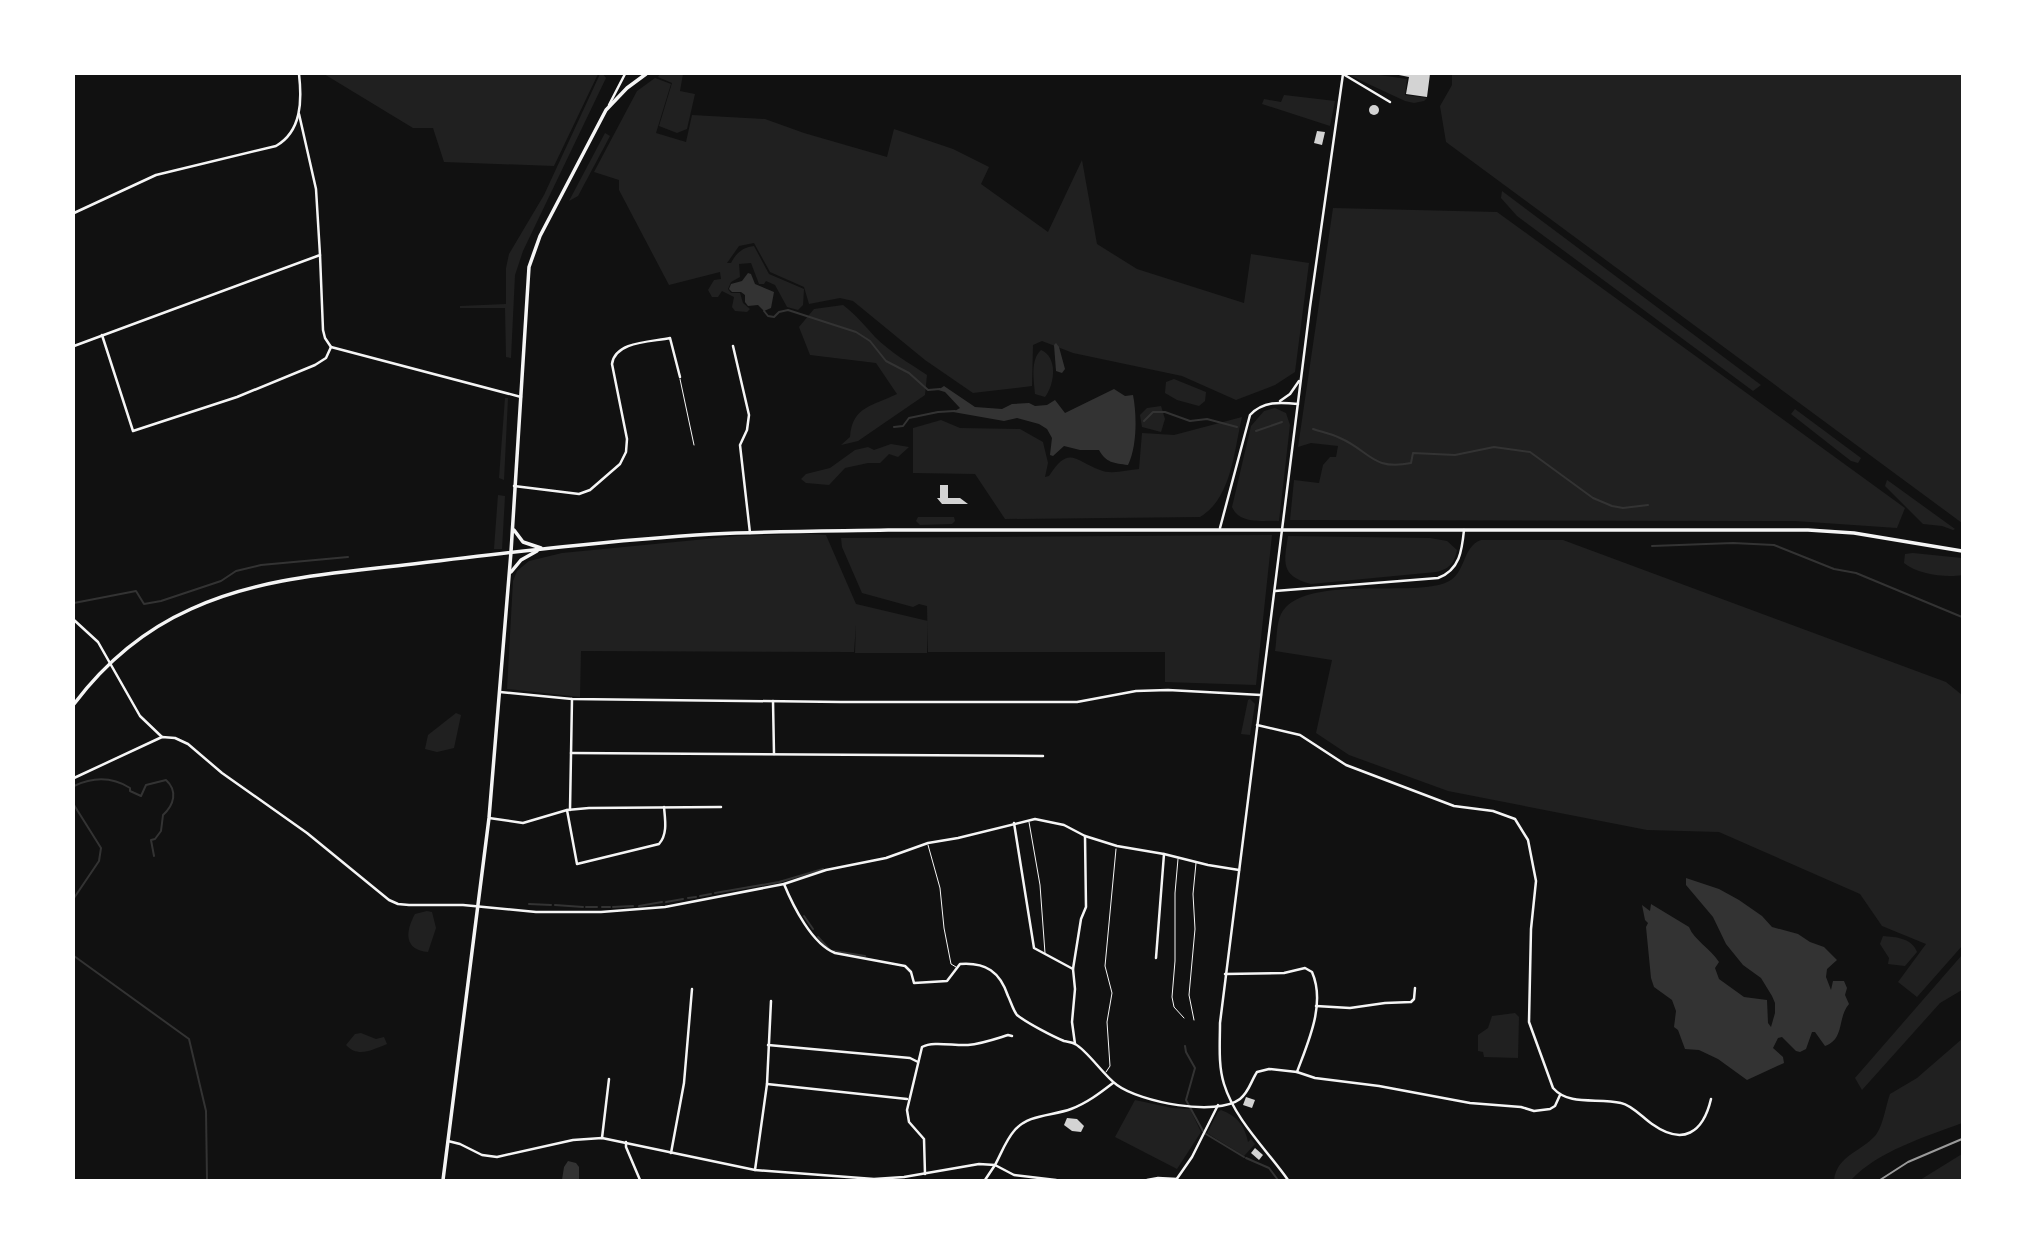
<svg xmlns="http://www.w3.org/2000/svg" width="2036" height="1254" font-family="'Source Sans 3',sans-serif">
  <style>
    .green { fill: #202020 }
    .water { fill: #333 }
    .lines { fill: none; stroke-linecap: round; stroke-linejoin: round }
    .stream { stroke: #333; stroke-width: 2 }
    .building { fill: #d3d3d3 }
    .service { stroke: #f5f5f5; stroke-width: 1 }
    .minor { stroke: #f5f5f5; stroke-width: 2.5 }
    .tertiary { stroke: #f5f5f5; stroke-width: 2.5 }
    .secondary { stroke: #f5f5f5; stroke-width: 3.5 }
    .rail { stroke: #9a9a9a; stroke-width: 2 }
  </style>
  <rect width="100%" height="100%" fill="#111"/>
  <g class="green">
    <polygon points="324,74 598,74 554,166 444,162 433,128 413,128"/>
    <polygon points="600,74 603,74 606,78 523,251 515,275 511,358 506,357 505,308 460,308 460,306 506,304 506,268 509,254 544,195"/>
    <polygon points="660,74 683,74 680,91 695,94 687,129 677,133 659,126 672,83 658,77"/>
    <polygon points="1347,74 1372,74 1407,79 1405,95 1427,98 1424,101 1414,103 1405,101"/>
    <polygon points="1452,74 1962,74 1962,523 1446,142 1440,106 1452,85"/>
    <path d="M655 78 671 84 656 133 686 142 692 115 765 119 804 133 887 157 894 129 953 149 989 167 981 184 1048 232 1082 160 1097 244 1137 269 1244 303 1251 254 1309 263 1295 372 1275 385 1236 400 1182 376 1073 353 1042 341 1033 345 1032 386 973 393 925 360 853 301 840 298 809 304 804 287 770 272 754 243 739 246 727 263H731C737 252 742 248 754 246L769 274 804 289 803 305 798 310 787 307 775 285 766 281 764 284H759L751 263 739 264 740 277 731 282 728 289 731 293H740L743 303 750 309 747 312 735 311 732 307 734 297 722 291 718 297H712L708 290 714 280 721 279 720 272 669 285 619 190V180L594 172 637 91Z"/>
    <polygon points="1284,95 1335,101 1330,126 1262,104 1264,99 1281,102"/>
    <polygon points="605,133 610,136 578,196 569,201"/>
    <polygon points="1502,191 1761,385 1753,391 1517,216 1501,198"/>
    <polygon points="1333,208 1497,212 1905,508 1897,528 1795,521 1290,520 1294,480 1319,483 1323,465 1330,457 1336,457 1338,446 1311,443 1298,447"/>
    <path d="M843 305C856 315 864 325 875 337 890 352 909 363 927 375L925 395 858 441 841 445 850 437C852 406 873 406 897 394L876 363 810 355 799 327 814 309Z"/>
    <path d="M1041 350C1058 357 1055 384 1045 397L1035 394C1034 380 1030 360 1041 350Z"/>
    <polygon points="1174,379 1206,392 1205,401 1199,406 1177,400 1165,393 1166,382"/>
    <polygon points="505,398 508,398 504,480 499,478"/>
    <polygon points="1161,406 1165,419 1161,432 1142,427 1140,415 1147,408"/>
    <path d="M1275 408 1286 413 1290 425 1279 521C1263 520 1240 525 1232 507L1251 426 1264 411Z"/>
    <polygon points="1795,409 1861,458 1858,463 1851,461 1791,414"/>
    <path d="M1242 417C1234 450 1232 498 1200 517L1005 519 975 474 913 473V428L941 420 960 428 1020 429 1043 442 1048 463 1045 477 1049 476C1069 445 1074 460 1100 470 1111 475 1127 470 1139 469L1142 433 1174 435Z"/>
    <polygon points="891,444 909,447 898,457 889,454 880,463 868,463 845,468 829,485 806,483 801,479 806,474 830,468 855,450 868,447 874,450"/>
    <polygon points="1887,480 1890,482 1955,529 1953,530 1942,526 1923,524 1885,486"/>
    <polygon points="498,495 505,496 502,549 494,549"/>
    <polygon points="918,517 954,517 955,521 952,524 920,525 916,521"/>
    <polygon points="810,534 826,535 856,604 928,621 927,653 855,653 856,624 854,652 581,651 580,697 507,689 513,581 517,571 529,561 562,553 737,536"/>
    <polygon points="1272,535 1256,685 1165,682 1165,652 928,652 927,606 919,604 913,607 862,593 842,547 841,538"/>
    <path d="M1288 536 1430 538 1447 541 1457 550C1454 564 1449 569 1436 572L1311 584C1280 576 1284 562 1288 536Z"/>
    <path d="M1481 540H1563L1946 682 1962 695V946L1917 997 1898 982 1926 944 1882 926 1860 894 1719 832 1647 830 1448 791 1349 755 1316 733 1332 660 1275 651C1277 640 1276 624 1281 614 1302 574 1408 597 1445 583 1467 575 1461 547 1481 540Z"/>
    <path d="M1913 553 1962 558V575C1946 578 1917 574 1904 563L1905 554Z"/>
    <polygon points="1250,699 1255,704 1250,735 1241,734 1248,700"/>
    <polygon points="456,713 461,715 454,748 437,752 425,749 428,735"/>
    <path d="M427 911 432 912 436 928 428 952C404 950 405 932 415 914Z"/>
    <path d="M1883 936C1896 937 1912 938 1917 952L1905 966 1888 964 1889 958 1880 944Z"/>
    <polygon points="1962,955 1962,990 1940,1003 1862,1090 1855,1078"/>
    <polygon points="1515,1013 1519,1017 1518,1058 1484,1057 1483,1052 1478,1051 1478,1035 1488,1028 1492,1016"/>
    <path d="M361 1033 376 1039 384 1037 387 1044C372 1050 358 1058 346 1045L355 1034Z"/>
    <path d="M1962 1039V1123C1925 1137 1878 1151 1851 1180H1834C1837 1156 1860 1152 1875 1136 1883 1127 1886 1105 1890 1094L1917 1078Z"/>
    <polygon points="1135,1100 1172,1108 1190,1109 1201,1132 1177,1169 1115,1137"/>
    <path d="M1221 1110C1238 1116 1245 1127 1248 1142L1251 1139 1255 1144 1244 1156 1207 1133 1218 1112Z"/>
    <polygon points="1962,1154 1962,1180 1920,1180"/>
  </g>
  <g class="water">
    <polygon points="748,273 751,274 755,284 774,292 771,308 764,311 758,305 748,306 745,302 745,295 741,292 732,292 729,289 731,284 742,281"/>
    <polygon points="1056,343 1059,347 1065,369 1062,373 1056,371 1054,345"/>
    <path d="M944 386 975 407 1002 409 1012 404 1029 403 1035 406 1047 405 1055 400 1065 413 1114 389 1125 396 1133 395C1137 415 1137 447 1128 465 1114 463 1106 463 1099 450H1080L1064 446 1053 456 1050 455 1052 438 1047 429 1039 424 1017 418 1004 421 953 412 960 408 945 392 938 390Z"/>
    <path d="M1686 878 1719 889 1739 900 1762 916 1772 927 1798 934 1810 942 1824 947 1837 960 1827 969 1826 977 1831 990 1833 981H1844L1847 988 1845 995 1849 1004C1837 1018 1845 1039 1825 1046L1815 1032H1812L1806 1049 1800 1052 1796 1051 1782 1037 1778 1038 1773 1048 1783 1057 1784 1063 1747 1080 1718 1059 1699 1050 1685 1049 1678 1030 1674 1027 1676 1011 1672 1000 1654 987 1651 978 1646 927 1648 923 1645 920 1642 905 1650 911 1651 904 1689 927C1694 940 1710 948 1719 962L1715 968 1719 979 1744 997 1767 1000 1768 1023 1771 1027 1775 1013V1003L1772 996 1761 978 1743 965 1726 944 1713 917 1686 885Z"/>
    <polygon points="568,1161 576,1163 579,1167 579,1180 562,1180 564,1167"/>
  </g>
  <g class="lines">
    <g class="stream">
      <polyline points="764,311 768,316 774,317 779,312 788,310 856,332 870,341 886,361 909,373 928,390 940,389"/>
      <polyline points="1144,421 1153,412 1165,412 1190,421 1207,419 1237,427"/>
      <polyline points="894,427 903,426 909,418 938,412 955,411"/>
      <path d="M1313 429C1322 432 1332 434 1340 438 1370 451 1372 471 1411 463L1413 453 1455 455 1494 447 1530 452 1593 498 1612 506 1623 508 1648 505"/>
      <polyline points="1256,431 1282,422"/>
      <polyline points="1652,546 1733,543 1774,545 1834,569 1856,573 1962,617"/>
      <polyline points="74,603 136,591 144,604 161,601 221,581 236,571 261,565 348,557"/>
      <path d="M74 786C93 777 111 776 130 788V791L141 796 146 785 166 780C178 791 174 805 163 815L161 831 155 839 151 840 154 856"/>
      <polyline points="74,805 101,848 99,861 74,898"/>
      <polyline points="715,893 779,882 823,869"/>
      <polyline points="700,896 711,894"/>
      <polyline points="688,898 696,897"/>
      <polyline points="666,902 683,899"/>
      <polyline points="529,904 551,905"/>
      <polyline points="555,905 583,907"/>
      <polyline points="639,906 662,902"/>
      <polyline points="586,907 597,907"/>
      <polyline points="602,907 610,907"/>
      <polyline points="613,907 633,906"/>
      <polyline points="804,916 813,929"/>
      <polyline points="818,937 829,949"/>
      <polyline points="834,951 865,956"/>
      <polyline points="74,956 189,1039 206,1111 207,1180"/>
      <polyline points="1185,1046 1186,1052 1195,1068 1186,1100 1203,1131"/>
      <polyline points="1206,1134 1244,1157"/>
      <polyline points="1246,1158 1269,1168 1278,1180"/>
    </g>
  </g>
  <g class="building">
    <polygon points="1394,74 1430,74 1427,97 1406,94 1409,77"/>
    <circle cx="1374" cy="110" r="5"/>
    <polygon points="1317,131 1325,132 1322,145 1314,143"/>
    <polygon points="940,485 948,485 948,498 960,498 968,504 942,504 937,498 940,498"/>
    <polygon points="1246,1097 1255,1100 1252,1108 1243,1105"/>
    <polygon points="1067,1118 1077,1119 1084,1126 1081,1132 1072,1131 1064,1125"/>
    <polygon points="1255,1148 1263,1155 1259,1160 1251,1153"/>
  </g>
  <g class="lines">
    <g class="service">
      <polyline points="680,379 694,445"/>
      <polyline points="1029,822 1040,885 1045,953"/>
      <polyline points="928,845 940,888 944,928 951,964 956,967"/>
      <polyline points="1178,859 1175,893 1175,961 1172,997 1174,1007 1184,1018"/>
      <polyline points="1194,1020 1189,995 1195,929 1193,894 1196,863"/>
      <polyline points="1106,1072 1110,1066 1107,1022 1112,993 1105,966 1116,849"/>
    </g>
    <g class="minor">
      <polyline points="1343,74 1390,102"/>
      <path d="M74 213 156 175 276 146C302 131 302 100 299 74"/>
      <polyline points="102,335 133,431 237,397 315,365 326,358 331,347 325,338 323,330 320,255"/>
      <polyline points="74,346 320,255 316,189 299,114"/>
      <polyline points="733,346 749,415 747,430 740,445 750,533"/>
      <polyline points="331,347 521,397"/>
      <path d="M514 486 579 494 590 490 620 464 626 452 627 439 612 364C615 341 652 342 670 338L680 377"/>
      <polyline points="74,620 98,642 140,716 162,737"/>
      <polyline points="500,692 572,699 841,702 1077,702 1136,691 1168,690 1261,695"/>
      <polyline points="773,701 774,754"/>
      <path d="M1257 725 1300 735 1346 765 1454 806 1493 811 1515 819 1528 840 1536 881 1531 929 1529 1022 1553 1088C1570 1107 1598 1097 1621 1103 1632 1105 1643 1118 1652 1124 1683 1146 1703 1133 1711 1099"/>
      <polyline points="571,753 1043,756"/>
      <polyline points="74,778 162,737 175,738 188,744 222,773 307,833 389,900 398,904 409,905 463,905 536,912 601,912 665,907 784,884 826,870 886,858 928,843 958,838 1035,819 1064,825 1085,836 1117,846 1164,854 1208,865 1239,870"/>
      <path d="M567 810 577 864 659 844C668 834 665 819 664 807"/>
      <polyline points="570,810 572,699"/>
      <polyline points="489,818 523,823 567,810 589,808 721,807"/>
      <polyline points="1014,823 1034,948 1073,969"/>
      <path d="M784 884C793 906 812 944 835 953L905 966 911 972 914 983 947 981 960 964C986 962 1000 972 1008 996 1011 1002 1013 1010 1017 1015 1027 1023 1052 1036 1064 1041 1068 1042 1072 1042 1075 1044 1088 1051 1103 1075 1117 1085 1140 1102 1216 1117 1240 1099 1249 1092 1251 1081 1257 1072L1269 1069 1297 1072 1315 1078 1379 1086 1470 1103 1521 1107 1534 1111 1550 1109 1555 1106 1560 1095"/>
      <polyline points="1156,958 1164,854"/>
      <path d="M1225 974 1284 973 1305 968 1312 972C1326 1004 1308 1042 1297 1072"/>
      <polyline points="1316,1006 1350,1008 1385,1003 1411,1002 1414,999 1415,988"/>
      <polyline points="1075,1044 1072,1022 1075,989 1073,969 1081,919 1086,907 1085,836"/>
      <polyline points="768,1045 910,1058 918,1062"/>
      <polyline points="767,1084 907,1099"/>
      <polyline points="602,1138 609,1079"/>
      <path d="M448 1141 460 1144 482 1155 497 1157 573 1140 602 1138 755 1170 874 1179 904 1177 979 1164 995 1165C1001 1154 1006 1140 1014 1131 1028 1114 1052 1116 1071 1109 1087 1103 1100 1093 1113 1083"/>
      <polyline points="626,1142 626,1147 640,1180"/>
      <polyline points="671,1153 684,1083 692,989"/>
      <polyline points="755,1170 767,1084 771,1001"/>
      <path d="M925 1174 924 1139 909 1122 907 1110 922 1047C933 1041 954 1046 968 1045 981 1044 995 1039 1008 1035L1012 1036"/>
      <polyline points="985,1180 995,1165 1014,1175 1056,1180"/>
      <polyline points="1147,1180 1158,1178 1177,1179"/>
      <polyline points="1176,1180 1192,1157 1218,1105"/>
    </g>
    <g class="tertiary">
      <polyline points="609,105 625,74"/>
      <polyline points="1280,401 1290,394 1299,381"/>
      <path d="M1220 528 1250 415C1263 401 1280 402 1298 404"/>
      <path d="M1275 591 1438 578C1460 570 1462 550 1464 530"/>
      <path d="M1288 1180C1267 1150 1235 1120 1224 1084 1218 1065 1220 1043 1220 1023L1310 307 1343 74"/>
    </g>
    <g class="secondary">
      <polyline points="514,530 523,542 541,548"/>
      <polyline points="511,572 521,560 537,551"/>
      <path d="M74 704C105 663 144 630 191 609 260 577 339 573 413 564 513 552 613 540 713 534 772 531 830 531 888 530H1808L1854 533 1962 551"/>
      <polyline points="443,1180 489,818 511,552 529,267 540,236 606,110 627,88 646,74"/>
    </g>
    <polyline class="rail" points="1880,1180 1908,1162 1962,1139"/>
  </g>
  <rect width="2036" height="1254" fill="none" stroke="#ffffff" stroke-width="150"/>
</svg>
